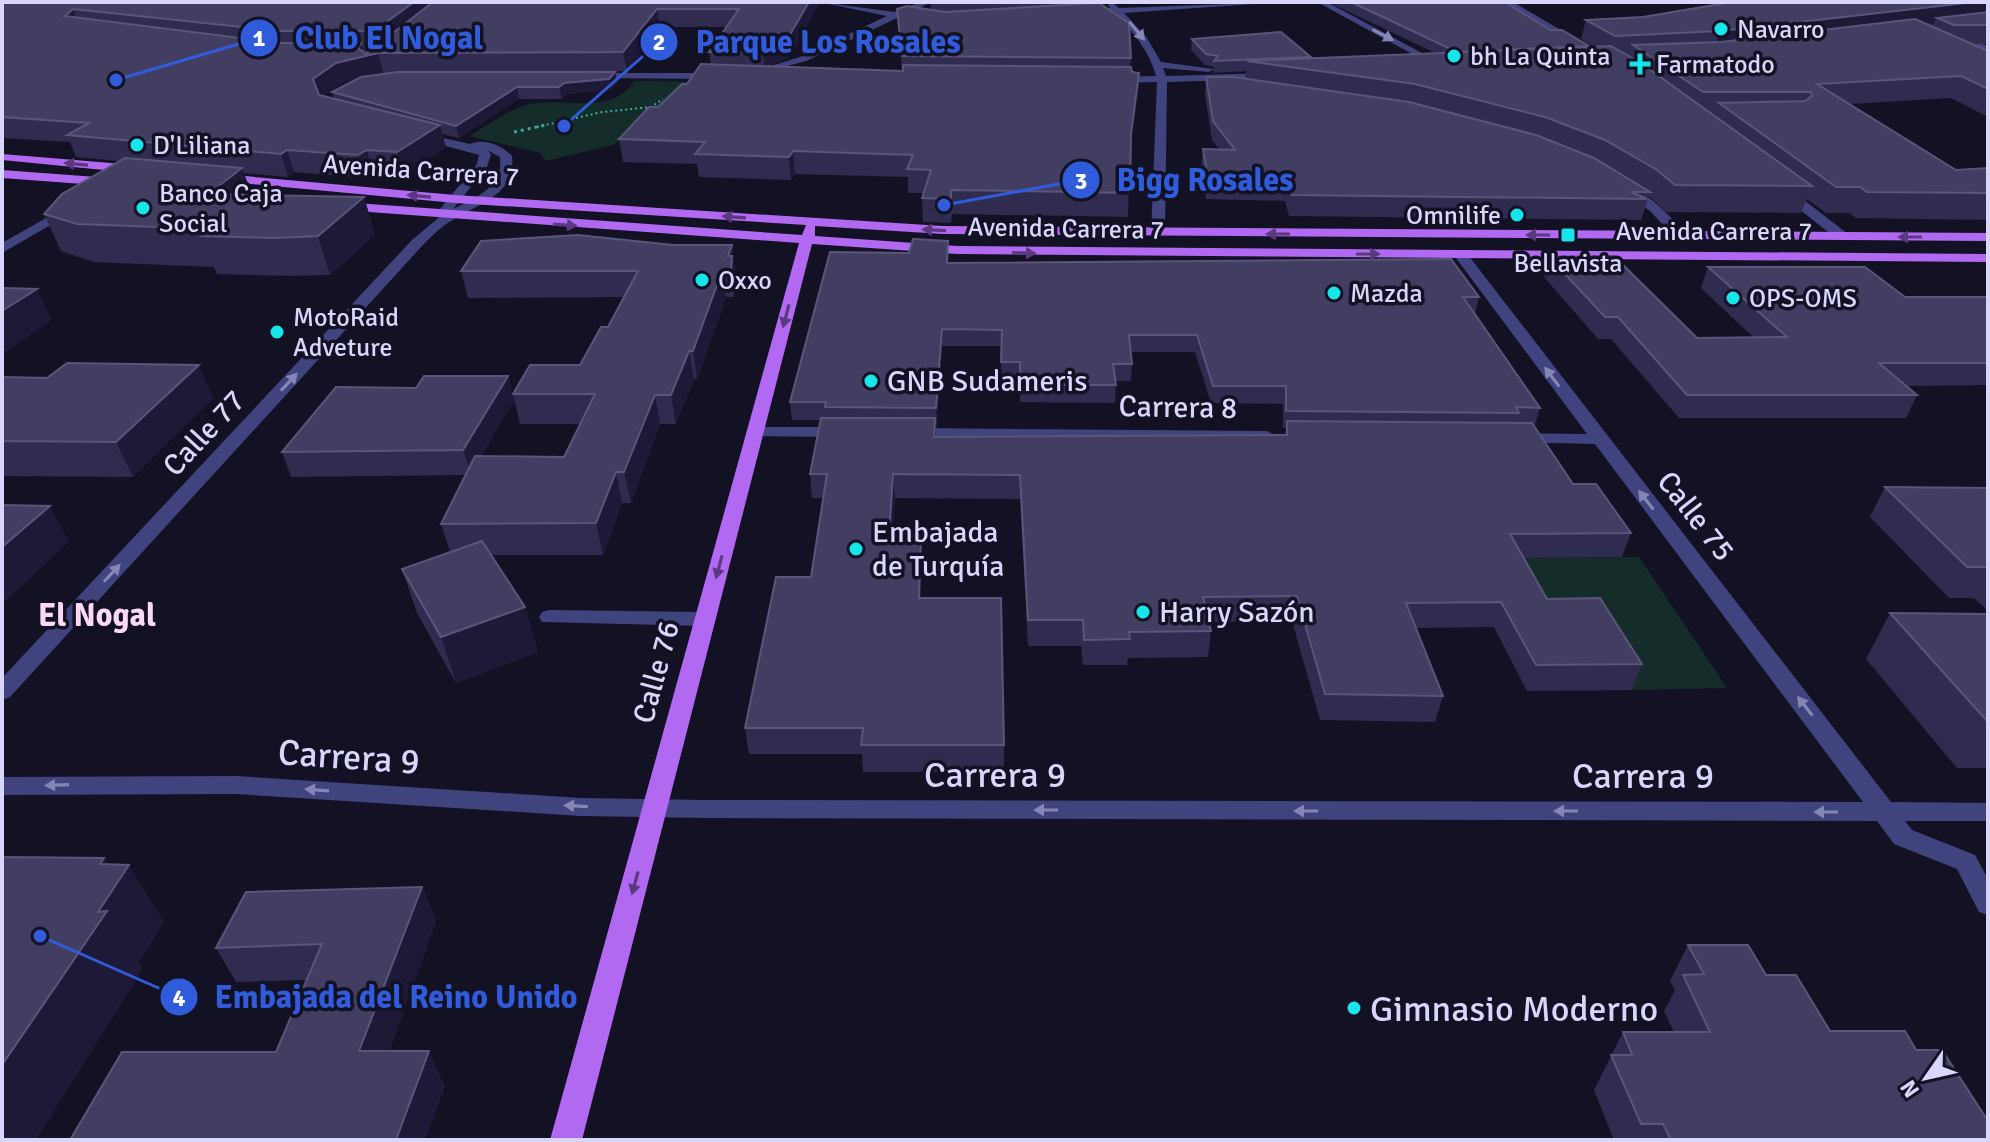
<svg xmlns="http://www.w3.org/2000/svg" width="1990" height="1142" font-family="Signika,sans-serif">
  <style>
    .green { fill: #152d2a }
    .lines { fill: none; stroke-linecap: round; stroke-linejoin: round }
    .path-far1 { stroke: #3bac9b; stroke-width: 2; stroke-dasharray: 2 3; stroke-linecap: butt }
    .path { stroke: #3bac9b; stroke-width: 3; stroke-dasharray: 3 4; stroke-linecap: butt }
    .minor { fill: #40437e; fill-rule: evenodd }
    .major { fill: #b269f1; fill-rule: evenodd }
    .wall { fill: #302c50; fill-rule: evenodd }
    .shaded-wall { fill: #1d1937 }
    .building { fill: #423e62; stroke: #59567a; stroke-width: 2 }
    .oneway { fill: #8486b6 }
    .oneway2 { fill: #5b3980 }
    .poi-dot { fill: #16e6e9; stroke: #131124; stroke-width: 3 }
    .labels { text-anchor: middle; stroke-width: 7; stroke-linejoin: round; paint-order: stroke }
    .far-poi-label { font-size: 26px; fill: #d8d7fb; stroke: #131124; text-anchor: start }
    .far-street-label { font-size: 26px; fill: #d8d7fb; stroke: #131124 }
    .poi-label { font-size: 30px; fill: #d8d7fb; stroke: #131124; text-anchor: start }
    .street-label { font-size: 30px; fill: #d8d7fb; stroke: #131124 }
    .neighbourhood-label { font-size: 32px; font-weight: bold; fill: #fbd9f2; stroke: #131124 }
    .near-street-label { font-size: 36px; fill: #d8d7fb; stroke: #131124 }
    .near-poi-label { font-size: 36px; fill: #d8d7fb; stroke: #131124; text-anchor: start }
    .leader { fill: none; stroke: #305cdc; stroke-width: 3 }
    .callout-dot { fill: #305cdc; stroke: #131124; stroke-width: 3 }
    .mark-label { font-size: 24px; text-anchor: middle; font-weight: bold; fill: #fff }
    .callout-label { font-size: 32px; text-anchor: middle; font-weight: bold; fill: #305cdc; stroke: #131124; stroke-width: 7; stroke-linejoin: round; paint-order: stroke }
  </style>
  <rect width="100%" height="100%" fill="#131124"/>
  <g class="green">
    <path d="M634 81 717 82 656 115 613 145 545 161 541 153 469 136C486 127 505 112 523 106 558 94 611 119 634 81Z"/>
    <polygon points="1639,557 1727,688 1632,690 1539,624 1502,558"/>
  </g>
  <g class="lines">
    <polyline class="path-far1" points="537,127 602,112 651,107 663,99"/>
    <polyline class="path" points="514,132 546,125"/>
    <g class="minor">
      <polygon points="819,2 895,12 920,2 932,2 905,14 928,18 928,22 897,18 806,61 755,75 755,71 800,57 887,16"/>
      <path d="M1112 2 1119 8 1284 2 1124 13 1147 38 1161 62 1214 69 1209 72 1163 68 1166 76 1271 73 1276 76 1271 79 1167 82 1165 234 1158 238 1151 234 1157 82 1111 83 1106 80 1111 77 1156 76C1149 50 1133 32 1115 13L1080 12 1110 8 1108 5Z"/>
      <polygon points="1317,2 1327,2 1446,66 1438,68"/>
      <polygon points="1503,2 1513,2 1583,43 1575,45"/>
      <polygon points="1951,32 1988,46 1988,52 1951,36"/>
      <polygon points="591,73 719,73 724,76 719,79 587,78"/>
      <path d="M417 132 470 144C485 138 501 145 512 156 517 195 477 204 451 221 440 227 431 237 422 246L10 697 2 700V678L412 240 443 214 440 209 477 164 479 155 413 137 411 135ZM487 150 500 157C504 187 475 198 453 209L487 167 491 154Z"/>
      <path d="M1620 184C1640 183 1672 219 1686 233V239H1676L1650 211 1620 190Z"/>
      <polygon points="1779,187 1787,187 1848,234 1848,240 1838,240 1779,193"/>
      <polygon points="69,205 73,206 73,212 2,253 2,243"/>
      <polygon points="1460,250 1465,251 1891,802 1988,803 1988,821 1905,821 1912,830 1975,855 1988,879 1988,915 1979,912 1957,869 1894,844 1877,821 706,818 581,816 236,794 2,795 2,777 236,776 581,798 706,800 1863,802 1595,444 1509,442 1506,438 1515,433 1587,434 1453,254"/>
      <polygon points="755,427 843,427 852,432 843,437 749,436 746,432 749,428"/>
      <polygon points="911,428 1267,431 1276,436 1267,441 905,437 902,433"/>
      <polygon points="549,610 705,612 715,619 705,626 542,622 539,617 542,612"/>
    </g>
    <g class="major">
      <polygon points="2,154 135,165 141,169 135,173 2,160"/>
      <polygon points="2,170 110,178 116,182 110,186 2,178"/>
      <polygon points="222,174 455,195 943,226 1988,233 1988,241 943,234 815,226 815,236 957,246 1988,254 1988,262 957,254 812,244 582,1140 550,1140 799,243 341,210 335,206 341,202 802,235 806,225 455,203 218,181 216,178"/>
    </g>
  </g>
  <g class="wall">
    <path d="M2 2 818 5 790 57 767 66 902 71 897 9 931 10V3L933 2H1084V4L1131 58 1130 67 1132 72 1139 73 1138 93 1130 147 1128 217 952 214 951 223 923 222 922 198 924 193H908V177L795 174 791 180 699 177 697 164 623 162 619 139 711 64 709 52 727 27H660L627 71 557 72H615L617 83 611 90 567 94 562 99H519L459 138 442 134 446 147 404 175 373 172 365 178 294 172 288 177 244 173 252 195 364 197 375 234 330 275 289 276 217 274 214 267 94 262 61 251 44 214 119 161 76 157 70 142 2 138ZM357 79 332 92 334 99 324 96 342 83Z"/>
    <polygon points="1328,2 1505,2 1550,30 1589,46 1589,47 1594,47 1581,39 1586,20 1988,2 1988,44 1973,44 1988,51 1988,117 1951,98 1850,104 1956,170 1988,168 1988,220 1856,218 1849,213 1826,213 1807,199 1801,213 1666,212 1649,196 1641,220 1289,216 1285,201 1206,199 1201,168 1203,149 1219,149 1212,140 1205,95 1206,77 1245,78 1246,71 1213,73 1214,67 1205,65 1191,50 1192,39 1311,58 1435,53"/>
    <path d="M948 241V263L1479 297 1475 313 1540 408 1535 425H1533L1573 484 1631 533 1622 557 1524 558 1547 599 1642 664 1632 690 1527 691 1494 627 1416 628 1443 696 1435 722 1320 720 1292 621 1209 622 1211 631 1208 657 1128 658 1127 665H1083L1081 646H1028L1020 499 895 498 892 537H921V598L1004 745V772H863L862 754H749L745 728 811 577 823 498H812L810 474 821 420H792L790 402 909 253ZM942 346H1001V379H1020V402L1115 403 1116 381H1131L1132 364 1131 352H1195L1211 403 1283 404V428H1286L1285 435 936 437 935 426H937Z"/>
    <polygon points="673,245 732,245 736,282 734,297 726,297 697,379 694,379 676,424 660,424 631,503 622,503 603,555 492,555 525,607 538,652 456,683 417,613 402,569 450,552 441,524 465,475 291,477 282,452 416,388 508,376 514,400 481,456 564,457 580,424 520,424 513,394 580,365 608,327 624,297 468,298 461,271"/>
    <polygon points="1549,257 1697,338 1754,338 1701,288 1708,267 1905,297 1988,297 1988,385 1906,386 1917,395 1906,418 1679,418 1611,339 1598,339 1544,277"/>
    <polygon points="2,377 213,398 133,477 2,476"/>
    <polygon points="1885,487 1988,488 1988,611 1974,598 1949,598 1870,517"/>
    <polygon points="1890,613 1988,614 1988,768 1957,768 1866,659"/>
    <polygon points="422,887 436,921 389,1051 445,1086 425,1140 70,1140 276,1052 306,980 236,982 216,948"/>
    <polygon points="1688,945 1766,975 1830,1031 1916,1050 1988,1140 1614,1140 1594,1090 1623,1032 1674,1032 1664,1011 1675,990 1670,981"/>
  </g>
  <g class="shaded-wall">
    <polygon points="414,2 441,2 379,50 374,31"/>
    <polygon points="809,2 818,2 818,5 790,57 767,65 765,72 763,53 765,46"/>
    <polygon points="1975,2 1988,2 1988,18 1937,18 1934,24 1714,51 1720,31"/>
    <polygon points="73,9 80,27 65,16"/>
    <polygon points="657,9 660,27 627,71 623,52"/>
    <polygon points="361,43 365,56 378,53 383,73 342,83 319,100 313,79 358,48"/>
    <polygon points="615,72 617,83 611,90 567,94 562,99 559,87 564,83"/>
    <polygon points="1139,73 1138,93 1129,156 1131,134"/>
    <polygon points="517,87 519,99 459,138 456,126"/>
    <polygon points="440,125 446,147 404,175 397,152"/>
    <polygon points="287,150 294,172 288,177 281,154"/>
    <polygon points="367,150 373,172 365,178 358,155"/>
    <polygon points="793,151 795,174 791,180 789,157"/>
    <polygon points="242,168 255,204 208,194"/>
    <polygon points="364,197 375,234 330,275 318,236"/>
    <polygon points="732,245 736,282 734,297 728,256"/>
    <polygon points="722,271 726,297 697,379 693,351"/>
    <polygon points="37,289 52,320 2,354 2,311"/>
    <polygon points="942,329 942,346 937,426 936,408"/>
    <polygon points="689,351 694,379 676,424 671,395"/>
    <polygon points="199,365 213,398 133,477 116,442"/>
    <polygon points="508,376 514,400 471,475 463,450"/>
    <polygon points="655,395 660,424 631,503 624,472"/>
    <polygon points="616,472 622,503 603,555 596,523"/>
    <polygon points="893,474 895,498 890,562 889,537"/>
    <polygon points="50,506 69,542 2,604 2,547"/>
    <polygon points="921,537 922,561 920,623 919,598"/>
    <polygon points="525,607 538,652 456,683 441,637"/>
    <polygon points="104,858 118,881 129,865 164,922 139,962 143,969 36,1140 2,1140 2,1065 98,912 100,864"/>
    <polygon points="422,887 436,921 376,1086 359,1051"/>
    <polygon points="429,1051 445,1086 425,1140 396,1140"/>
  </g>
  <g class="building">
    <polygon points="2,2 414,2 374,31 280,31 73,9 65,16 280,43 361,43 358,48 366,54 433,2 809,2 788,38 765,46 763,53 709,52 739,9 657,9 623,52 378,53 336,63 313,79 319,95 440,125 397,152 367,150 358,155 287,150 281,154 67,135 89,123 2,117 2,16 4,16 2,16"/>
    <polygon points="1351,2 1505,2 1550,30 1562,30 1589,46 1457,52"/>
    <polygon points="1732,2 1975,2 1720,31 1615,36 1586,20 1643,17"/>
    <polygon points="1099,3 1129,23 1131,58 902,56 897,9 907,6 945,12"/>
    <polygon points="1988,12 1988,25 1954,25 1937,18"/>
    <polygon points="1915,19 1988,51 1988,89 1961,76 1817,84 1956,170 1988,168 1988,193 1867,192 1860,187 1836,187 1719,103 1805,101 1812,96 1811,92 1703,92 1633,45 1721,42"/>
    <polygon points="1281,32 1311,57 1214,61 1218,56 1206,54 1192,39"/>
    <polygon points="1611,46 1641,63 1812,186 1675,185 1657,170 1605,140 1545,117 1415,84 1247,61"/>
    <polygon points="701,64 903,71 903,65 1131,67 1132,72 1139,73 1131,134 1130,193 951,190 951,199 922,198 931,170 907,169 913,155 793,151 789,157 695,154 705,142 619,139 649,107 658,107 682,84 687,84"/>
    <polygon points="398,72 615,72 609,79 564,83 559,87 517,87 456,126 332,92 361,77"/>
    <polygon points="1206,77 1234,77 1409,102 1536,135 1594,158 1650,192 1631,192 1647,199 1292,195 1288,182 1208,179 1203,149 1235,150 1213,121"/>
    <polygon points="125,158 242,168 208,194 364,197 318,236 276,238 202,236 212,229 77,224 44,214 62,194"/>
    <polygon points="578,235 673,245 732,245 728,256 732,256 731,271 722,271 693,351 689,351 671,395 655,395 624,472 616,472 596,523 441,524 475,456 564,457 595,394 513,394 530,365 580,365 601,327 608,327 638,271 461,271 481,241"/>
    <polygon points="913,239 948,241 947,263 1451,259 1479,297 1463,297 1540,408 1516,407 1519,413 1286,411 1286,386 1213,386 1197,335 1129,335 1132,364 1113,364 1116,385 1020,385 1020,362 1001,362 1002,330 942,329 936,408 825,407 826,402 790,402 830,252 909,253"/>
    <polygon points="1614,256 1697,338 1787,337 1708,267 1865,267 1905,297 1988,297 1988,363 1879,363 1917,395 1687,395 1618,317 1605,317 1549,257"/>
    <polygon points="2,288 37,289 2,311"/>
    <polygon points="67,363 199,365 116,442 2,441 2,377 47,378"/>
    <polygon points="424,376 508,376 463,450 282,452 336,387 416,388"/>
    <polygon points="821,418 935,418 934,437 1287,435 1287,421 1532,423 1573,484 1596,484 1631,533 1510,534 1547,599 1600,598 1642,664 1536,665 1501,602 1406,603 1443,696 1325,694 1297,596 1203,597 1211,631 1129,632 1130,639 1084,640 1083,620 1028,620 1020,475 893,474 889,537 921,537 919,598 1001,598 1004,745 861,745 863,728 745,728 776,577 811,577 827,474 810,474"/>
    <polygon points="1885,487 1988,488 1988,567 1967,567"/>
    <polygon points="2,505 50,506 2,547"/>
    <polygon points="482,541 525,607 441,637 402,569"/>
    <polygon points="1890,613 1988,614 1988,721 1987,721"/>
    <polygon points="2,857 104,858 100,864 129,865 98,912 107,911 2,1065"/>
    <polygon points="422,887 359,1051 429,1051 396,1140 70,1140 122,1052 276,1052 322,944 216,948 246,892"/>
    <polygon points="1688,945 1748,945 1766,975 1796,975 1830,1031 1905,1031 1916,1050 1942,1050 1988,1121 1988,1140 1671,1140 1663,1124 1641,1124 1611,1055 1632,1055 1623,1032 1710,1032 1683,975 1704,974"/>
  </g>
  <defs><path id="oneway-solid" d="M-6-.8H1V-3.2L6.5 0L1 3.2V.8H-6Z" transform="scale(2)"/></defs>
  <g class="oneway">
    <use href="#oneway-solid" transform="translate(1137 31) rotate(50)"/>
    <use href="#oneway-solid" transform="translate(1383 35) rotate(28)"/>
    <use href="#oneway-solid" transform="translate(1552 377) rotate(-127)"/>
    <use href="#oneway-solid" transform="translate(289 382) rotate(-47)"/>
    <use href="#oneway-solid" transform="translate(1646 500) rotate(-128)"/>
    <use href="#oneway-solid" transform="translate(112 573) rotate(-47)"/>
    <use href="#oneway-solid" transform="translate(1805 706) rotate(-128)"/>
    <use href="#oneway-solid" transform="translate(57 785) rotate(178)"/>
    <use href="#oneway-solid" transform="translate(317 790) rotate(-176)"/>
    <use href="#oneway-solid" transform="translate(576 806) rotate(-177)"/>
    <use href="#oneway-solid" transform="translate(1046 810) rotate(-180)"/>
    <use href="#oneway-solid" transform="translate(1306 811) rotate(-180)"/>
    <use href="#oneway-solid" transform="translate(1566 811) rotate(-180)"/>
    <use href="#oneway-solid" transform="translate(1826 812) rotate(-180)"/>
  </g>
  <g class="oneway2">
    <use href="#oneway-solid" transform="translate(76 164) rotate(-175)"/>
    <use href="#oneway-solid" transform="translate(419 196) rotate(-175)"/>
    <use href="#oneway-solid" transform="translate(734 217) rotate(-176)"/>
    <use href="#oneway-solid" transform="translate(565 225) rotate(4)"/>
    <use href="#oneway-solid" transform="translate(934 230) rotate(-177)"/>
    <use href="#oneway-solid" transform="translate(1278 234) rotate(-180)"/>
    <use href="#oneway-solid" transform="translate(1538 235) rotate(-180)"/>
    <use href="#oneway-solid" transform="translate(1910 237) rotate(-180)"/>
    <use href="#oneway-solid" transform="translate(1024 253) rotate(2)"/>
    <use href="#oneway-solid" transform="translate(1368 254)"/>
    <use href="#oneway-solid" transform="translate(786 316) rotate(105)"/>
    <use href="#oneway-solid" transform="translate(719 567) rotate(105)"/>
    <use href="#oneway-solid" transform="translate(635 883) rotate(105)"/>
  </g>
  <g class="poi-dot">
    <circle cx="1721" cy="29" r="8"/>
    <circle cx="1454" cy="56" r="8"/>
    <path d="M1636 52h8v8h8v8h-8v8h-8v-8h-8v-8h8z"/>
    <circle cx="137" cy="145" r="8"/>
    <circle cx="143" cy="208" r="8"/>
    <circle cx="1517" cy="215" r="8"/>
    <rect x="1560" y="227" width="16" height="16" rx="4"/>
    <circle cx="702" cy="280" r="8"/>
    <circle cx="1334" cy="293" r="8"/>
    <circle cx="1733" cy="298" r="8"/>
    <circle cx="277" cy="332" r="8"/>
    <circle cx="871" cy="381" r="8"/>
    <circle cx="856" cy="549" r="8"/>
    <circle cx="1143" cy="612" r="8"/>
    <circle cx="1354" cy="1008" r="8"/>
  </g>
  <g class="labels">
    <g class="far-poi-label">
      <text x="1737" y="38">Navarro</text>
      <text x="1470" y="65">bh La Quinta</text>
      <text x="1656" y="73">Farmatodo</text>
      <text x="153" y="154">D'Liliana</text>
      <text x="159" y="202">Banco Caja<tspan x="159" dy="30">Social</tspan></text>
      <text x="1501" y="224" text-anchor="end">Omnilife</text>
      <text x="1568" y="272" text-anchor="middle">Bellavista</text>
      <text x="718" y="289">Oxxo</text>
      <text x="1350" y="302">Mazda</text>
      <text x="1749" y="307">OPS-OMS</text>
      <text x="293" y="326">MotoRaid<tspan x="293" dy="30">Adveture</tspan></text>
    </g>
    <g class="far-street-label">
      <text transform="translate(421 170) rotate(4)" y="9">Avenida Carrera 7</text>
      <text transform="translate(1066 228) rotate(1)" y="9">Avenida Carrera 7</text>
      <text x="1714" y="240">Avenida Carrera 7</text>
    </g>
    <g class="poi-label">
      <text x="887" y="391">GNB Sudameris</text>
      <text x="872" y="542">Embajada<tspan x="872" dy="34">de Turquía</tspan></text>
      <text x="1159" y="622">Harry Sazón</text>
    </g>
    <g class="street-label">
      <text transform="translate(1178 407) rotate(1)" y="10">Carrera 8</text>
      <text transform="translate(204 433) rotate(-47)" y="10">Calle 77</text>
      <text transform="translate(1696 516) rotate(52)" y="10">Calle 75</text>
      <text transform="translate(656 672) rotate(-75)" y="10">Calle 76</text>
    </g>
    <g class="neighbourhood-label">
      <text x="97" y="626">El Nogal</text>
    </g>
    <g class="near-street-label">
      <text transform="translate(349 756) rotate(4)" y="13">Carrera 9</text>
      <text x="995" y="787">Carrera 9</text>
      <text x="1643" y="788">Carrera 9</text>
    </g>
    <g class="near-poi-label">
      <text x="1370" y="1021">Gimnasio Moderno</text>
    </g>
  </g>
  <path class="leader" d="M116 80L259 38M564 126L659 42M944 205L1081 180M40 936L179 997"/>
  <g class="callout-dot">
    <circle cx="116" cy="80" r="8"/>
    <circle cx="564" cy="126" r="8"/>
    <circle cx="944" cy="205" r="8"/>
    <circle cx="40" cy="936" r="8"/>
    <circle cx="259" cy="38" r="20"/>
    <circle cx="659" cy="42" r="20"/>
    <circle cx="1081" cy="180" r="20"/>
    <circle cx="179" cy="997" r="20"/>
  </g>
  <g class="mark-label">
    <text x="259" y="46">1</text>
    <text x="659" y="50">2</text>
    <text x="1081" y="189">3</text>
    <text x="179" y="1006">4</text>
  </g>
  <g class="callout-label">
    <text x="389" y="49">Club El Nogal</text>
    <text x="828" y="53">Parque Los Rosales</text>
    <text x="1205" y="191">Bigg Rosales</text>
    <text x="396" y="1008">Embajada del Reino Unido</text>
  </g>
  <rect width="1990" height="1142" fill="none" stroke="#d8d7fb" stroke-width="8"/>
  <g transform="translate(1926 1078) rotate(236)" stroke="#131124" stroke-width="6" paint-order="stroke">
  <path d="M0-6L14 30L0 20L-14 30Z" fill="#d8d7fb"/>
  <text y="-12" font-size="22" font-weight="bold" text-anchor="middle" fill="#d8d7fb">N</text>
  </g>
</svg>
